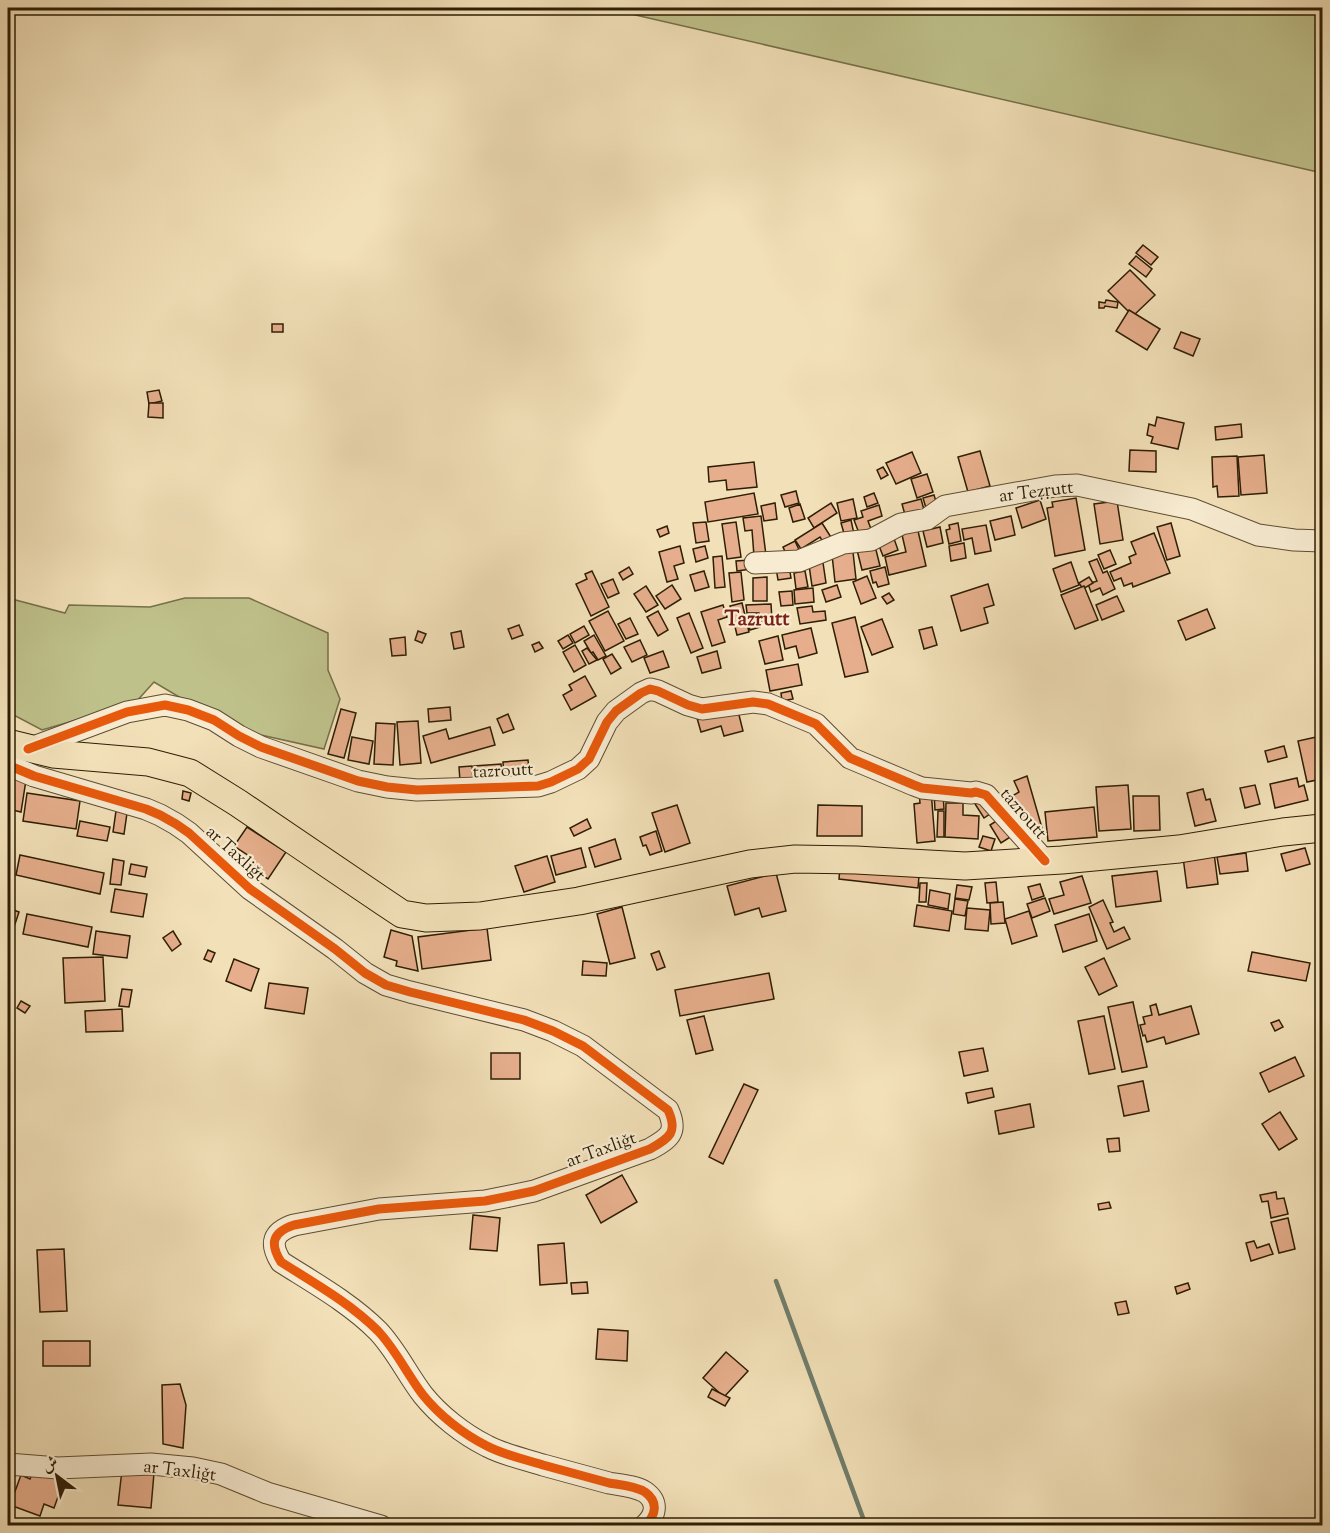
<svg xmlns="http://www.w3.org/2000/svg" width="1330" height="1533" font-family="'Sorts Mill Goudy',Amiri,serif">
  <style>
    .green { fill: #bfc18b; stroke: #767048; stroke-width: 1.5 }
    .lines { fill: none; stroke-linecap: round; stroke-linejoin: round }
    .stream { stroke: #6f7d6b; stroke-width: 4.5 }
    .building { fill: #e6ae8c; stroke: #2e1e04; stroke-width: 1.5 }
    .minor-casing { stroke: #5f4e31; stroke-width: 23 }
    .major-casing { stroke: #2e1e04; stroke-width: 29 }
    .minor { stroke: #f7ebd1; stroke-width: 21 }
    .major { stroke: #f2e0b8; stroke-width: 27 }
    .cycleway-casing { stroke: #f7ebd1; stroke-width: 13 }
    .cycleway { stroke: #e8590c; stroke-width: 9 }
    .labels { text-anchor: middle; stroke-width: 4.5; stroke-linejoin: round; paint-order: stroke }
    .street-label { font-size: 18px; fill: #2e1e04; stroke: #f7ebd1 }
    .quarter-label { font-size: 21px; font-weight: bold; fill: #7a1f14; stroke: #f7ebd1 }
  </style>
  <rect width="100%" height="100%" fill="#f2e0b8"/>
  <filter id="stains"><feTurbulence type="fractalNoise" baseFrequency=".00333" numOctaves="4"/><feColorMatrix values="0 0 0 0 .2 0 0 0 0 .09 0 0 0 0 .02 0 0 0 .5 -.17"/></filter>
  <radialGradient id="worn" r=".72"><stop offset=".6" stop-color="#630" stop-opacity="0"/><stop offset="1" stop-color="#630" stop-opacity=".3"/></radialGradient>
  <g class="green">
    <polygon points="605,8 1322,8 1322,173"/>
    <polygon points="8,598 65,613 69,605 150,607 185,598 249,598 328,633 328,670 340,699 324,749 261,735 196,707 154,682 135,703 42,730 8,712"/>
  </g>
  <g class="lines">
    <polyline class="stream" points="776,1281 866,1526"/>
  </g>
  <g class="building">
    <polygon points="1143,245 1158,257 1151,265 1136,253"/>
    <polygon points="1136,256 1152,269 1146,277 1129,264"/>
    <polygon points="1130,270 1155,295 1133,316 1108,291"/>
    <polygon points="1106,300 1118,302 1117,308 1105,306 1104,308 1099,308 1099,302 1105,303"/>
    <polygon points="1129,310 1160,329 1147,350 1116,331"/>
    <rect x="272" y="324" width="11" height="8"/>
    <polygon points="1181,332 1200,339 1193,356 1174,348"/>
    <polygon points="159,390 162,401 149,404 147,392"/>
    <polygon points="149,403 163,403 163,418 148,417"/>
    <polygon points="1157,417 1184,423 1178,449 1151,443 1153,437 1147,435 1149,424 1155,426"/>
    <polygon points="1241,424 1242,437 1216,440 1215,427"/>
    <polygon points="1130,450 1156,451 1156,472 1129,471"/>
    <polygon points="980,451 990,486 968,492 958,457"/>
    <polygon points="912,452 921,473 896,484 886,463"/>
    <polygon points="1264,455 1267,493 1241,495 1238,457"/>
    <polygon points="1237,456 1239,496 1218,497 1217,486 1213,487 1212,457"/>
    <polygon points="754,462 757,487 727,490 726,480 709,482 708,467"/>
    <polygon points="883,467 888,475 881,479 877,470"/>
    <polygon points="927,474 933,492 917,498 911,479"/>
    <polygon points="796,491 799,503 785,507 781,495"/>
    <polygon points="754,493 758,514 708,522 705,502"/>
    <polygon points="874,493 878,503 867,507 864,497"/>
    <polygon points="934,495 937,505 926,508 923,498"/>
    <polygon points="1076,498 1085,550 1055,556 1047,508 1053,507 1052,502"/>
    <polygon points="853,499 857,518 841,521 837,503"/>
    <polygon points="921,499 926,517 907,522 902,504"/>
    <polygon points="1040,500 1046,519 1022,528 1016,508"/>
    <polygon points="1117,501 1123,540 1100,544 1094,504"/>
    <polygon points="775,503 777,519 764,521 761,506"/>
    <polygon points="831,503 837,513 814,528 808,518"/>
    <polygon points="800,504 805,519 793,522 789,508"/>
    <polygon points="879,505 882,516 868,521 871,529 859,533 854,520 863,517 861,511"/>
    <polygon points="761,516 766,555 754,556 752,530 745,531 743,518"/>
    <polygon points="1011,516 1015,535 995,540 990,521"/>
    <polygon points="851,520 854,534 845,537 841,523"/>
    <polygon points="706,522 709,541 696,543 693,523"/>
    <polygon points="736,522 741,557 727,559 722,524"/>
    <polygon points="916,522 926,566 889,575 885,557 906,552 900,526"/>
    <polygon points="822,523 834,542 826,547 820,537 801,549 795,540"/>
    <polygon points="958,523 961,541 949,544 946,530 950,529 949,525"/>
    <polygon points="1171,523 1180,556 1167,560 1157,527"/>
    <polygon points="986,525 991,551 975,554 972,538 964,540 962,529"/>
    <polygon points="667,526 669,533 660,537 657,530"/>
    <polygon points="940,527 943,543 927,547 923,531"/>
    <polygon points="892,533 898,550 883,556 876,538"/>
    <polygon points="1154,533 1170,573 1133,587 1132,583 1124,586 1121,578 1114,581 1110,572 1131,563 1129,557 1136,554 1131,542"/>
    <polygon points="795,541 801,554 789,560 783,547"/>
    <polygon points="874,542 880,566 862,570 856,546"/>
    <polygon points="964,543 966,558 951,561 949,546"/>
    <polygon points="680,546 684,563 674,566 678,579 667,582 659,552"/>
    <polygon points="705,546 708,558 696,562 693,549"/>
    <polygon points="1110,550 1116,564 1104,569 1098,555"/>
    <polygon points="853,552 856,579 835,582 832,555"/>
    <polygon points="722,556 725,587 715,588 713,557"/>
    <polygon points="822,556 826,583 812,586 808,558"/>
    <polygon points="1097,559 1103,573 1107,571 1115,589 1103,595 1100,588 1091,592 1088,584 1097,581 1089,562"/>
    <polygon points="750,560 751,569 737,571 736,561"/>
    <polygon points="1071,562 1079,585 1061,592 1053,569"/>
    <polygon points="789,566 791,578 778,580 776,568"/>
    <polygon points="629,567 633,574 623,580 619,573"/>
    <polygon points="885,567 889,584 878,587 876,582 873,583 870,571"/>
    <polygon points="592,571 609,607 591,616 576,584 587,579 585,574"/>
    <polygon points="704,571 709,587 695,591 690,575"/>
    <polygon points="805,571 808,587 796,589 794,573"/>
    <polygon points="741,572 744,600 732,602 729,573"/>
    <polygon points="867,576 876,598 861,604 853,582"/>
    <polygon points="767,577 767,601 753,601 753,578"/>
    <polygon points="1089,577 1093,583 1083,589 1079,583"/>
    <polygon points="613,579 619,593 608,598 601,584"/>
    <polygon points="988,584 994,605 984,608 988,623 961,631 951,596"/>
    <polygon points="672,585 681,599 665,609 656,596"/>
    <polygon points="837,585 841,597 826,602 822,590"/>
    <polygon points="646,586 658,605 646,612 634,594"/>
    <polygon points="1084,586 1098,620 1075,629 1061,595"/>
    <polygon points="813,588 814,602 795,604 794,590"/>
    <polygon points="792,591 793,605 781,606 779,592"/>
    <polygon points="889,593 894,600 887,604 882,597"/>
    <polygon points="1117,596 1124,611 1102,620 1096,605"/>
    <polygon points="742,603 749,632 737,635 730,606"/>
    <polygon points="771,604 772,620 760,621 759,613 747,613 746,605"/>
    <polygon points="723,605 727,617 718,620 725,642 712,646 701,612"/>
    <polygon points="812,606 813,612 825,611 826,620 800,624 797,608"/>
    <polygon points="1207,609 1215,628 1186,640 1178,621"/>
    <polygon points="608,611 624,641 605,651 589,621"/>
    <polygon points="658,611 668,630 658,636 647,617"/>
    <polygon points="689,613 703,648 691,653 677,618"/>
    <polygon points="757,616 760,627 750,630 747,619"/>
    <polygon points="855,617 868,672 845,677 832,623"/>
    <polygon points="630,618 638,634 626,639 618,624"/>
    <polygon points="882,619 893,647 872,655 861,627"/>
    <polygon points="519,625 523,635 512,639 508,629"/>
    <polygon points="584,626 589,635 575,643 570,634"/>
    <polygon points="932,627 937,645 924,649 919,630"/>
    <polygon points="811,628 817,653 799,658 796,646 785,649 782,635"/>
    <polygon points="418,631 426,634 422,643 415,640"/>
    <polygon points="461,631 464,647 454,649 451,633"/>
    <polygon points="568,635 573,643 563,649 558,641"/>
    <polygon points="594,635 606,656 598,660 593,652 591,653 584,641"/>
    <polygon points="778,636 783,660 765,664 759,641"/>
    <polygon points="405,637 406,655 392,656 390,639"/>
    <polygon points="640,640 647,655 632,662 624,647"/>
    <polygon points="539,642 543,648 535,652 532,645"/>
    <polygon points="575,645 586,665 574,672 563,652"/>
    <polygon points="587,648 597,660 589,664 582,651"/>
    <polygon points="663,651 669,667 650,673 644,658"/>
    <polygon points="717,651 721,668 702,673 697,657"/>
    <polygon points="612,654 621,668 611,674 603,659"/>
    <polygon points="798,664 802,685 770,691 766,670"/>
    <polygon points="585,676 596,696 571,710 563,695 572,690 569,685"/>
    <polygon points="791,691 793,699 782,701 781,693"/>
    <polygon points="450,707 451,720 429,722 428,709"/>
    <polygon points="737,707 743,731 724,736 721,726 701,732 697,718"/>
    <polygon points="341,709 356,713 344,758 328,754"/>
    <polygon points="508,714 514,729 503,733 497,719"/>
    <polygon points="418,721 421,763 400,765 397,722"/>
    <polygon points="376,723 395,724 393,765 374,764"/>
    <polygon points="490,727 495,745 431,763 423,736 446,729 449,739"/>
    <polygon points="1321,736 1322,745 1322,788 1319,788 1317,780 1307,782 1298,741"/>
    <polygon points="352,737 373,741 369,764 348,760"/>
    <polygon points="1284,746 1287,757 1268,762 1265,751"/>
    <polygon points="528,760 530,777 504,779 503,762"/>
    <polygon points="501,764 502,778 475,779 474,766"/>
    <polygon points="472,766 473,780 460,781 459,767"/>
    <polygon points="1027,776 1042,828 1030,831 1002,802 1019,792 1014,781"/>
    <polygon points="8,777 26,780 21,812 8,809"/>
    <polygon points="1297,778 1299,787 1304,785 1308,800 1275,808 1270,784"/>
    <polygon points="1128,785 1131,829 1099,831 1096,787"/>
    <polygon points="1255,785 1260,804 1245,808 1240,788"/>
    <polygon points="1203,789 1206,800 1210,799 1216,821 1195,826 1187,793"/>
    <polygon points="931,790 935,841 917,843 914,804 920,803 919,791"/>
    <polygon points="183,791 191,793 189,801 182,799"/>
    <polygon points="27,793 80,801 76,829 23,821"/>
    <polygon points="934,793 943,793 944,809 935,810"/>
    <polygon points="970,796 997,809 984,818"/>
    <polygon points="1133,796 1159,796 1160,830 1134,831"/>
    <polygon points="946,803 963,803 963,815 979,816 978,839 945,837"/>
    <polygon points="677,805 690,843 665,852 652,813"/>
    <polygon points="818,805 862,806 862,836 817,836"/>
    <polygon points="1094,807 1097,837 1048,841 1045,812"/>
    <polygon points="116,811 127,813 124,834 113,832"/>
    <polygon points="938,811 944,811 944,837 937,837"/>
    <polygon points="1004,816 1015,834 1001,843 990,825"/>
    <polygon points="587,819 591,828 574,836 570,828"/>
    <polygon points="80,821 110,827 107,841 77,836"/>
    <polygon points="247,827 286,852 268,879 257,872 258,870 248,864 252,858 234,846"/>
    <polygon points="656,831 662,851 650,855 646,845 643,846 640,837"/>
    <polygon points="983,836 995,839 991,851 979,847"/>
    <polygon points="615,839 621,859 595,867 589,848"/>
    <polygon points="581,848 586,867 556,875 551,856"/>
    <polygon points="1305,848 1310,864 1286,871 1281,854"/>
    <polygon points="1214,853 1218,884 1187,888 1183,857"/>
    <polygon points="1246,853 1248,871 1220,874 1217,857"/>
    <polygon points="20,855 104,873 100,894 16,875"/>
    <polygon points="547,856 555,882 524,892 515,866"/>
    <polygon points="113,859 124,861 121,885 110,884"/>
    <polygon points="131,864 147,867 145,877 129,874"/>
    <polygon points="840,867 919,876 918,888 839,879"/>
    <polygon points="1157,871 1161,901 1116,907 1112,876"/>
    <polygon points="776,873 786,911 762,917 759,908 735,915 727,886"/>
    <polygon points="1082,876 1091,903 1054,914 1049,899 1064,895 1060,882"/>
    <polygon points="996,882 998,902 987,903 985,883"/>
    <polygon points="920,883 927,883 926,902 919,902"/>
    <polygon points="1040,884 1044,896 1032,900 1028,887"/>
    <polygon points="957,885 972,887 969,900 955,898"/>
    <polygon points="115,889 147,894 143,917 111,912"/>
    <polygon points="930,890 950,894 948,909 928,905"/>
    <polygon points="1045,898 1050,911 1032,918 1027,904"/>
    <polygon points="955,899 968,901 965,916 953,914"/>
    <polygon points="1103,900 1113,922 1110,923 1114,932 1124,927 1130,939 1107,949 1089,907"/>
    <polygon points="1003,902 1005,923 991,924 990,903"/>
    <polygon points="917,905 952,911 949,931 914,926"/>
    <polygon points="622,907 635,958 610,964 597,914"/>
    <polygon points="8,908 19,912 15,924 8,922"/>
    <polygon points="967,908 990,910 988,931 965,929"/>
    <polygon points="1029,911 1037,936 1012,944 1005,919"/>
    <polygon points="27,914 92,927 88,947 23,934"/>
    <polygon points="1089,914 1097,941 1063,952 1055,925"/>
    <polygon points="487,928 491,960 422,969 418,937"/>
    <polygon points="391,930 412,936 418,971 396,966 397,961 384,957"/>
    <polygon points="96,931 130,936 127,958 93,954"/>
    <polygon points="173,931 181,944 172,951 163,938"/>
    <polygon points="208,950 215,953 211,962 204,959"/>
    <polygon points="659,951 665,967 657,970 651,954"/>
    <polygon points="1252,952 1310,963 1306,981 1248,971"/>
    <polygon points="103,957 105,1001 65,1003 63,958"/>
    <polygon points="1104,958 1117,986 1099,995 1085,967"/>
    <polygon points="234,959 259,969 251,991 226,981"/>
    <polygon points="583,961 607,963 606,976 582,975"/>
    <polygon points="769,973 774,999 680,1016 675,990"/>
    <polygon points="269,983 308,988 304,1014 265,1008"/>
    <polygon points="122,989 132,990 129,1007 119,1006"/>
    <polygon points="21,1001 30,1006 25,1013 17,1008"/>
    <polygon points="1133,1002 1147,1067 1122,1072 1108,1007"/>
    <polygon points="1156,1004 1159,1015 1191,1006 1199,1034 1166,1044 1164,1037 1147,1042 1145,1035 1143,1036 1140,1025 1145,1024 1143,1017 1152,1015 1150,1006"/>
    <polygon points="122,1009 123,1031 86,1032 85,1011"/>
    <polygon points="704,1016 713,1050 696,1054 687,1020"/>
    <polygon points="1104,1016 1115,1069 1089,1074 1078,1021"/>
    <polygon points="1279,1020 1283,1027 1275,1031 1271,1023"/>
    <polygon points="983,1048 988,1071 964,1076 959,1052"/>
    <rect x="491" y="1053" width="29" height="26"/>
    <polygon points="1295,1057 1304,1076 1269,1092 1260,1073"/>
    <polygon points="1143,1081 1149,1111 1124,1116 1118,1086"/>
    <polygon points="744,1084 758,1090 723,1164 709,1157"/>
    <polygon points="992,1088 994,1097 968,1103 966,1093"/>
    <polygon points="1030,1104 1034,1127 999,1134 995,1111"/>
    <polygon points="1280,1112 1297,1139 1279,1150 1262,1124"/>
    <polygon points="1119,1138 1120,1151 1109,1152 1107,1139"/>
    <polygon points="622,1175 637,1202 601,1223 586,1195"/>
    <polygon points="1276,1192 1277,1199 1284,1198 1288,1214 1271,1218 1268,1201 1262,1202 1260,1195"/>
    <polygon points="1109,1202 1111,1208 1099,1210 1098,1204"/>
    <polygon points="473,1215 500,1218 497,1251 470,1249"/>
    <polygon points="1288,1218 1295,1249 1279,1253 1271,1222"/>
    <polygon points="1254,1241 1257,1248 1269,1244 1273,1254 1251,1261 1246,1243"/>
    <polygon points="564,1243 567,1283 540,1285 538,1245"/>
    <polygon points="64,1249 67,1311 40,1312 37,1250"/>
    <polygon points="587,1282 588,1293 572,1294 571,1283"/>
    <polygon points="1188,1283 1190,1289 1177,1294 1175,1287"/>
    <polygon points="1126,1301 1129,1313 1118,1315 1115,1303"/>
    <polygon points="598,1329 628,1331 627,1361 596,1359"/>
    <rect x="43" y="1341" width="47" height="25"/>
    <polygon points="726,1352 748,1371 724,1397 703,1378"/>
    <polygon points="180,1384 186,1405 183,1448 163,1444 162,1385"/>
    <polygon points="712,1389 730,1398 725,1406 708,1397"/>
    <polygon points="34,1469 64,1480 54,1508 44,1504 40,1516 10,1505 21,1475 30,1479"/>
    <polygon points="122,1470 154,1473 151,1508 118,1505"/>
  </g>
  <g class="lines">
    <g class="minor-casing">
      <g id="minor">
        <polyline points="755,563 799,561 843,543 871,540 901,524 927,519 945,506 1055,486 1077,485 1192,509 1258,535 1294,540 1322,541"/>
        <polyline points="28,749 127,712 165,705 188,710 214,720 239,736 261,747 358,781 387,787 417,790 538,786 551,782 578,769 589,759 607,722 616,711 641,693 650,689 658,691 688,705 702,709 753,702 768,704 816,724 850,758 914,785 922,788 971,793 976,792 986,795 1045,861"/>
        <path d="M8 765 34 776 146 809 160 815 176 824 189 833 250 889 335 949 365 973 386 985 410 992 524 1020 553 1031 583 1046 668 1110C678 1132 670 1138 650 1149L534 1191 510 1196 485 1201 379 1209 294 1225C273 1232 269 1243 281 1262 314 1283 350 1303 378 1331 396 1350 407 1374 423 1395 439 1415 463 1434 487 1446 504 1455 524 1459 543 1465 565 1471 587 1477 609 1483 621 1485 635 1486 645 1492 659 1502 656 1516 644 1526"/>
        <polyline points="8,1464 58,1468 151,1464 193,1468 221,1474 267,1493 381,1526"/>
      </g>
    </g>
    <g class="major-casing">
      <polyline id="major" points="8,743 53,754 148,762 190,773 238,803 384,902 402,914 426,918 480,916 579,901 750,864 795,859 856,860 965,866 1062,860 1179,849 1283,832 1322,828"/>
    </g>
    <use href="#minor" class="minor"/>
    <use href="#major" class="major"/>
    <g class="cycleway-casing">
      <g id="cycleway">
        <polyline points="28,749 127,712 165,705 188,710 214,720 239,736 261,747 358,781 387,787 417,790 538,786 551,782 578,769 589,759 607,722 616,711 641,693 650,689 658,691 688,705 702,709 753,702 768,704 816,724 850,758 914,785 922,788 971,793 976,792 986,795 1045,861"/>
        <path d="M8 765 34 776 146 809 160 815 176 824 189 833 250 889 335 949 365 973 386 985 410 992 524 1020 553 1031 583 1046 668 1110C678 1132 670 1138 650 1149L534 1191 510 1196 485 1201 379 1209 294 1225C273 1232 269 1243 281 1262 314 1283 350 1303 378 1331 396 1350 407 1374 423 1395 439 1415 463 1434 487 1446 504 1455 524 1459 543 1465 565 1471 587 1477 609 1483 621 1485 635 1486 645 1492 659 1502 656 1516 644 1526"/>
      </g>
    </g>
    <use href="#cycleway" class="cycleway"/>
  </g>
  <g class="labels">
    <g class="street-label">
      <text transform="translate(1036 491) rotate(-7)" y="6">ar Teẓṛutt</text>
      <text transform="translate(503 770) rotate(-3)" y="6">tazroutt</text>
      <text transform="translate(1024 813) rotate(49)" y="6">tazroutt</text>
      <text transform="translate(236 853) rotate(42)" y="6">ar Taxliǧt</text>
      <text transform="translate(601 1149) rotate(-20)" y="6">ar Taxliǧt</text>
      <text transform="translate(180 1470) rotate(7)" y="6">ar Taxliǧt</text>
    </g>
    <g class="quarter-label">
      <text x="757" y="625">Tazrutt</text>
    </g>
  </g>
  <rect width="1330" height="1533" fill="none" stroke="#f2e0b8" stroke-width="30"/>
  <rect x="9" y="9" width="1312" height="1515" fill="none" stroke="#2e1e04" stroke-width="3"/>
  <rect x="15" y="15" width="1300" height="1503" fill="none" stroke="#2e1e04" stroke-width="1.5"/>
  <g transform="translate(57 1476) rotate(328)" stroke="#f7ebd1" stroke-width="4.5" paint-order="stroke">
  <path d="M0-4.5L10 22L0 15L-10 22Z" fill="#2e1e04"/>
  <text y="-9" font-size="16" font-weight="bold" text-anchor="middle" fill="#2e1e04">ش</text>
  </g>
  <rect width="100%" height="100%" filter="url(#stains)"/>
  <rect width="100%" height="100%" fill="url(#worn)"/>
</svg>
